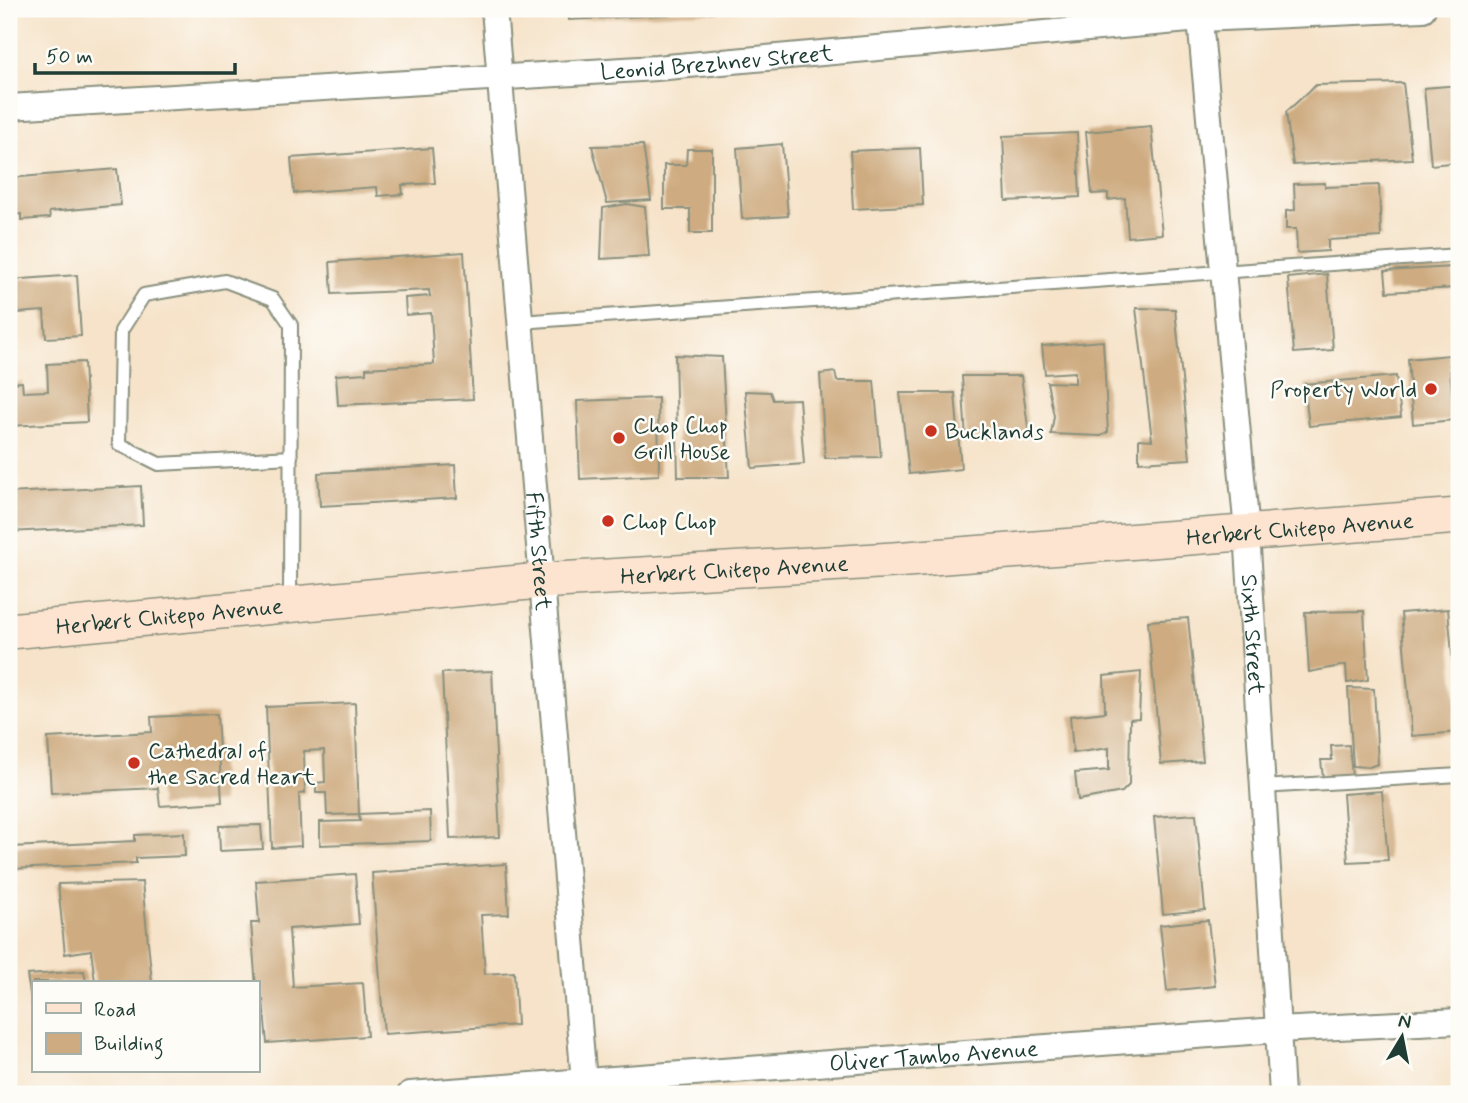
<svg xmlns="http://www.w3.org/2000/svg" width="1468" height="1103" font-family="Mynerve,sans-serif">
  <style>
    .building { fill: #ceab80 }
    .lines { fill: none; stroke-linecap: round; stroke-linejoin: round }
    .service-casing { stroke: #8a907e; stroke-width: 16 }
    .minor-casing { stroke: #8a907e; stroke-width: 28 }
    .secondary-casing { stroke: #8a907e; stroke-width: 38 }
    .service { stroke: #fff; stroke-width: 12 }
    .minor { stroke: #fff; stroke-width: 24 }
    .secondary { stroke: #fde4d1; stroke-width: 35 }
    .poi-dot { fill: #c8321e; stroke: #fdfcf7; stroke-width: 2.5 }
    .labels { text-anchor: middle; stroke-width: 5; stroke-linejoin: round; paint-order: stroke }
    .street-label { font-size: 23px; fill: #1f3d34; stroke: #fdfcf7 }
    .poi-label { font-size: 23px; fill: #1f3d34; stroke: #fdfcf7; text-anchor: start }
  </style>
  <rect width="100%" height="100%" fill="#fdfcf7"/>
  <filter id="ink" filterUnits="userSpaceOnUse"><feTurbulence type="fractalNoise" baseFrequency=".0143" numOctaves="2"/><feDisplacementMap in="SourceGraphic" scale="14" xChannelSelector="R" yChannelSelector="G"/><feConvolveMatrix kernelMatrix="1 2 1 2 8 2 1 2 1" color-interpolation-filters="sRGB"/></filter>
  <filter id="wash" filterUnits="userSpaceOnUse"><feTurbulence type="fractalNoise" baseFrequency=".00686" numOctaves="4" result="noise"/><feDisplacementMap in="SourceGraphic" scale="28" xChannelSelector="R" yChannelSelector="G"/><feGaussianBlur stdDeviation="1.57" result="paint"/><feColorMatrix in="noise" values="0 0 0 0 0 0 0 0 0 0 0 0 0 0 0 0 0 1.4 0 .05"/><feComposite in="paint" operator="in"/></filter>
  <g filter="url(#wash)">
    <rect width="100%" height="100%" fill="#f6e3c9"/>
    <g id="blocks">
      <g class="building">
        <polygon points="568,9 735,9 735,11 569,20"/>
        <polygon points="1403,83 1412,159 1293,165 1286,112 1316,85"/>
        <polygon points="1459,85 1459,162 1431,165 1424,88"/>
        <polygon points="1151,126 1162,234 1128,237 1125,198 1108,200 1108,193 1092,194 1086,132"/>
        <polygon points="1077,133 1080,197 1006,201 1003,136"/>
        <polygon points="782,144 788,216 742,219 737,148"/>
        <polygon points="643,145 651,200 607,203 592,146"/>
        <polygon points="432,148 435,183 402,185 403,194 378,196 377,187 294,193 291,158"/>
        <polygon points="920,148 923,205 853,209 850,151"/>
        <polygon points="687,149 712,149 712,233 690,233 690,209 664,209 664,165 686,165"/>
        <polygon points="117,169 121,205 49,212 50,218 21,220 21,214 9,215 9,178"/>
        <polygon points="1325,183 1325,187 1379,185 1381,237 1328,240 1328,251 1297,253 1296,229 1286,229 1286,211 1295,210 1294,184"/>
        <polygon points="627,204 645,207 649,256 601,259 603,208"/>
        <polygon points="464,252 473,399 338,405 336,375 366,373 366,368 434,364 431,313 406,315 405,298 430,296 429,290 332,294 330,262"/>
        <polygon points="1453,267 1455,288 1387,292 1385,271"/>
        <polygon points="1327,274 1333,350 1294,353 1288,278"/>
        <polygon points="77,275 81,336 46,338 44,311 17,313 17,323 9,324 9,280"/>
        <polygon points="1136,308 1175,309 1190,459 1139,462 1139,439 1152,440"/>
        <polygon points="1103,341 1108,432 1101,436 1051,434 1054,416 1047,382 1075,383 1075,372 1045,374 1042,346"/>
        <polygon points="675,355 722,357 729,477 678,477"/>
        <polygon points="1449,355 1454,420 1413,424 1408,359"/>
        <polygon points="84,362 87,422 9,426 9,383 22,382 23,392 48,391 47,364"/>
        <polygon points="835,372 837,381 874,381 881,457 825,458 820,374"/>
        <polygon points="962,376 1021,376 1029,434 966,439"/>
        <polygon points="1396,376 1401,417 1309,426 1304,384"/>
        <polygon points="745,391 770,392 773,400 799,399 804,464 752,468"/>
        <polygon points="900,393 955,393 961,469 909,474"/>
        <polygon points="658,398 659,475 580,479 577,401"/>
        <polygon points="455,465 457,498 320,506 318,473"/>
        <polygon points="141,486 143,525 9,532 9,493"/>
        <polygon points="1448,609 1459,732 1412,736 1401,613"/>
        <polygon points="1364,611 1368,680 1347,683 1346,665 1309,672 1305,612"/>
        <polygon points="1188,618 1203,761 1161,764 1148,621"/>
        <polygon points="492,671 500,837 450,839 442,673"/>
        <polygon points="1141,672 1139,718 1130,719 1129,785 1122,792 1078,800 1075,773 1109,770 1109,748 1073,753 1070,716 1105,712 1104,676"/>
        <polygon points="1348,688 1374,689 1378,764 1369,767 1353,766"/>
        <polygon points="355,703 359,814 327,815 326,793 316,793 316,783 325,782 324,750 304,751 305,793 299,794 301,846 272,848 266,707"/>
        <polygon points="217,714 222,802 160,806 158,788 51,793 48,738 152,732 151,717"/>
        <polygon points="1349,745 1352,776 1323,778 1321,760 1332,760 1331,746"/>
        <polygon points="1382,791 1388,860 1348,862 1343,794"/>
        <polygon points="430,811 431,841 320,845 320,822 360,821 359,814"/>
        <polygon points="1196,814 1205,910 1163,914 1154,817"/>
        <polygon points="261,825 263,849 220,851 219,826"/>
        <polygon points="184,833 185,856 136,858 136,863 12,869 11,847 135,841 135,835"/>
        <polygon points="506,864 509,914 481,915 485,974 514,972 517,1025 384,1034 372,873"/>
        <polygon points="355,874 359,924 289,929 293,987 363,983 367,1036 267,1043 263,1000 257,1000 251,923 259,923 256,881"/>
        <polygon points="142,882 152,982 95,982 91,950 65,954 58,884"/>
        <polygon points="1208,920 1215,986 1167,991 1160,925"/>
        <polygon points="84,971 86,982 33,982 32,1006 27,975"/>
      </g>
    </g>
  </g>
  <g filter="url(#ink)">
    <use href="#blocks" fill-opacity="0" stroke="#8a907e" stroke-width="2"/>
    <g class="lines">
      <g class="service-casing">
        <g id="service">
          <polyline points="520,322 1459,255"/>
          <polyline points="290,601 291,325 273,299 225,281 144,295 121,331 119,444 159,464 291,457"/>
          <polyline points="1261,787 1459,775"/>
        </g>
      </g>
      <g class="minor-casing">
        <g id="minor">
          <path id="s1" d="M494 9 585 1094"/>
          <path id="s2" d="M1199 9 1247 532 1282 1094"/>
          <path id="s3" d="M9 107 656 68 1200 19 1423 9"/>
          <path id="s4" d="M410 1094 1277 1030 1459 1021"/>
        </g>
      </g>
      <g class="secondary-casing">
        <g id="secondary">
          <path id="s5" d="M9 631 540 581 894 560 1459 516"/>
        </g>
      </g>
      <use href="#service" class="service"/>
      <use href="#minor" class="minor"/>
      <use href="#secondary" class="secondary"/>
    </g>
  </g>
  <g class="poi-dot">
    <circle cx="1431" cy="389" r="7"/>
    <circle cx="931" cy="431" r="7"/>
    <circle cx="619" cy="438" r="7"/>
    <circle cx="608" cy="521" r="7"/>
    <circle cx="134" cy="763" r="7"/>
  </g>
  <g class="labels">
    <g class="street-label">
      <text dy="8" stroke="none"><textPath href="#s3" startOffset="709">Leonid Brezhnev Street</textPath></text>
      <text dy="8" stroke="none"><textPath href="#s5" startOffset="1295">Herbert Chitepo Avenue</textPath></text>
      <text dy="8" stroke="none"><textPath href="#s1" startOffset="544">Fifth Street</textPath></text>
      <text dy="8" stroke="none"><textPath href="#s5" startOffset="728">Herbert Chitepo Avenue</textPath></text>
      <text dy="8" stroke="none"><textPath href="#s5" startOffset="161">Herbert Chitepo Avenue</textPath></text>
      <text dy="8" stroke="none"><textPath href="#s2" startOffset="628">Sixth Street</textPath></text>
      <text dy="8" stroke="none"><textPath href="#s4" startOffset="525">Oliver Tambo Avenue</textPath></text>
    </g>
    <g class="poi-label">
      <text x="1417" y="397" text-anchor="end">Property World</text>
      <text x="633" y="433">Chop Chop<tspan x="633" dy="26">Grill House</tspan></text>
      <text x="945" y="439">Bucklands</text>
      <text x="622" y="529">Chop Chop</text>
      <text x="148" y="758">Cathedral of<tspan x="148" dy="26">the Sacred Heart</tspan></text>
    </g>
  </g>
  <rect width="1468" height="1103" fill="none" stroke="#fdfcf7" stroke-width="35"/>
  <rect x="32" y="981" width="228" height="91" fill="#fdfcf7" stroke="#a4b0a9" stroke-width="2"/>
  <rect x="46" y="1003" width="35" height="10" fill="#fde4d1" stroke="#a4b0a9" stroke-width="2"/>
  <text x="94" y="1016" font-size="21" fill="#1f3d34">Road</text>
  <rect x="46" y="1033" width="35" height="21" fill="#ceab80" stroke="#a4b0a9" stroke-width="2"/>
  <text x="94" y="1050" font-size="21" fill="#1f3d34">Building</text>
  <g transform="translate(1402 1037) rotate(10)" stroke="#fdfcf7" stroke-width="5" paint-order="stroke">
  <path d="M0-5L12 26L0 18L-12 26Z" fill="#1f3d34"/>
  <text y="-10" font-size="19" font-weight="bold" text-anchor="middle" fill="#1f3d34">N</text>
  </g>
  <path d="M35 63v10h200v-10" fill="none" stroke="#1f3d34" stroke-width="3.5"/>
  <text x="46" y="63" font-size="21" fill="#1f3d34" stroke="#fdfcf7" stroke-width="5" paint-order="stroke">50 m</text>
</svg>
